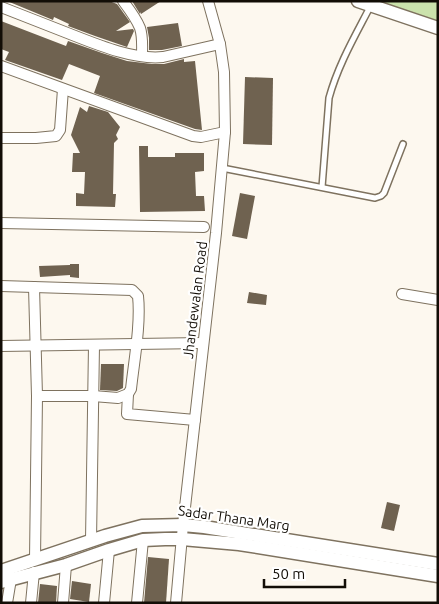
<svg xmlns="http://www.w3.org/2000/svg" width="439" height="604" font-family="Ubuntu,sans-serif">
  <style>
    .green { fill: #cbe2ac }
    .building { fill: #6f6250 }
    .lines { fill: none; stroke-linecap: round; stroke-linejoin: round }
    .service-casing { stroke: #7e725f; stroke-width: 8 }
    .minor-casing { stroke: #7e725f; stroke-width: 12 }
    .tertiary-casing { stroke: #7e725f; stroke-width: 15 }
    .service { stroke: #fff; stroke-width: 5 }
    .minor { stroke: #fff; stroke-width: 10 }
    .tertiary { stroke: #fff; stroke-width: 12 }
    .labels { text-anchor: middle; stroke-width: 4.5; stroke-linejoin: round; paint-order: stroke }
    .street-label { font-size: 14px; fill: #120d06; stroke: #fff }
  </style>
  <rect width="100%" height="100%" fill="#fdf8ef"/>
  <polygon class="green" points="381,1 438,1 438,26"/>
  <g class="building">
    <polygon points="7,1 109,1 117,4 130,22 116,31 133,29 134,31 127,47 95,36 68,26 69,24 54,17 53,20"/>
    <polygon points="132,1 161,1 141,14 141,12 140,14"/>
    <polygon points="1,21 66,46 68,41 102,53 127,61 152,64 164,64 184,59 184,62 195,61 202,130 195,129 94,93 100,76 69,64 62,80 5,60 9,52 1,49"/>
    <polygon points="178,23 182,46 162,50 149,50 149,38 147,27"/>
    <polygon points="245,77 273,78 272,145 243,144"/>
    <polygon points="89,106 108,112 120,127 116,135 118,139 114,143 113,194 116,194 115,207 76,206 76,193 84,194 85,172 72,172 73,153 80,153 71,135 80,107 87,112"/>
    <polygon points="139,146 148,146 148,157 175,157 175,153 204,153 204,171 195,172 196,196 204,196 205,211 140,212"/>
    <polygon points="240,193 255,196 247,239 232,236"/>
    <polygon points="70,264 79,264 79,278 70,277 70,275 40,277 39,266 70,265"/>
    <polygon points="249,292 267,295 266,305 247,303"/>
    <polygon points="101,364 124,364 123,388 117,391 100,390"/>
    <polygon points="387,502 400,505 394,531 381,528"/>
    <polygon points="148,557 169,559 166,603 144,603"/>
    <polygon points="72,581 91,584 89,602 70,599"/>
    <polygon points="40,584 57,586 56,603 38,603"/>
  </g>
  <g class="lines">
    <g class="service-casing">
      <g id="service">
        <polyline points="222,168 375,198 381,196 384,193 403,144"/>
        <path d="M322 187 329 98C338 65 355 36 370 7"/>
      </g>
    </g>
    <g class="minor-casing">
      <g id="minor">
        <path d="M123 1C129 9 136 18 140 28 143 37 142 47 142 56"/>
        <path d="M1 7C24 16 47 25 70 34 98 45 134 60 163 57L220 44"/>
        <polyline points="1,66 193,136 201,137 225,132"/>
        <polyline points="1,138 36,138 56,136 60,130 63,89"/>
        <polyline points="1,223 204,227"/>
        <path d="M1 286 132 290 138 296C141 324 134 361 131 389L128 394 118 398 93 396H37"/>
        <polyline points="34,287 37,396 35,560"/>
        <polyline points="402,294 438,300"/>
        <polyline points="1,346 203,343"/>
        <polyline points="128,394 127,414 195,420"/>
        <polyline points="91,541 94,345"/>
        <polyline points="7,603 11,579"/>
        <polyline points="31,603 34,572"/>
        <polyline points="63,603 66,565"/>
        <polyline points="104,603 109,550"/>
        <polyline points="137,603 143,540"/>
        <polyline points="176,603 183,525 216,233 225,132 224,72 220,44 208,1"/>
      </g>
    </g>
    <g class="tertiary-casing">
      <g id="tertiary">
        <polyline points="358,1 438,28"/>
        <polyline points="1,571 105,536 142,526 183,525 204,527 438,564"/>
        <polyline points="1,582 66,565 109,550 143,540 165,539 182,539 239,544 438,576"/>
      </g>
    </g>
    <use href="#service" class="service"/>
    <use href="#minor" class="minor"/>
    <use href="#tertiary" class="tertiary"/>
  </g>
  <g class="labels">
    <g class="street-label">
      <text transform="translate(195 300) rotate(-83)" y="5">Jhandewalan Road</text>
      <text transform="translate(234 518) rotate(8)" y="5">Sadar Thana Marg</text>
    </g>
  </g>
  <rect width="439" height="604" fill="none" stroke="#120d06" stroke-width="5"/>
  <path d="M264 579v8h81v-8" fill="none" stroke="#120d06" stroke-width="2.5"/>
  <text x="272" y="579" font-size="15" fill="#120d06" stroke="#ffffff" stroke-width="4" paint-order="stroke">50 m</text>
</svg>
